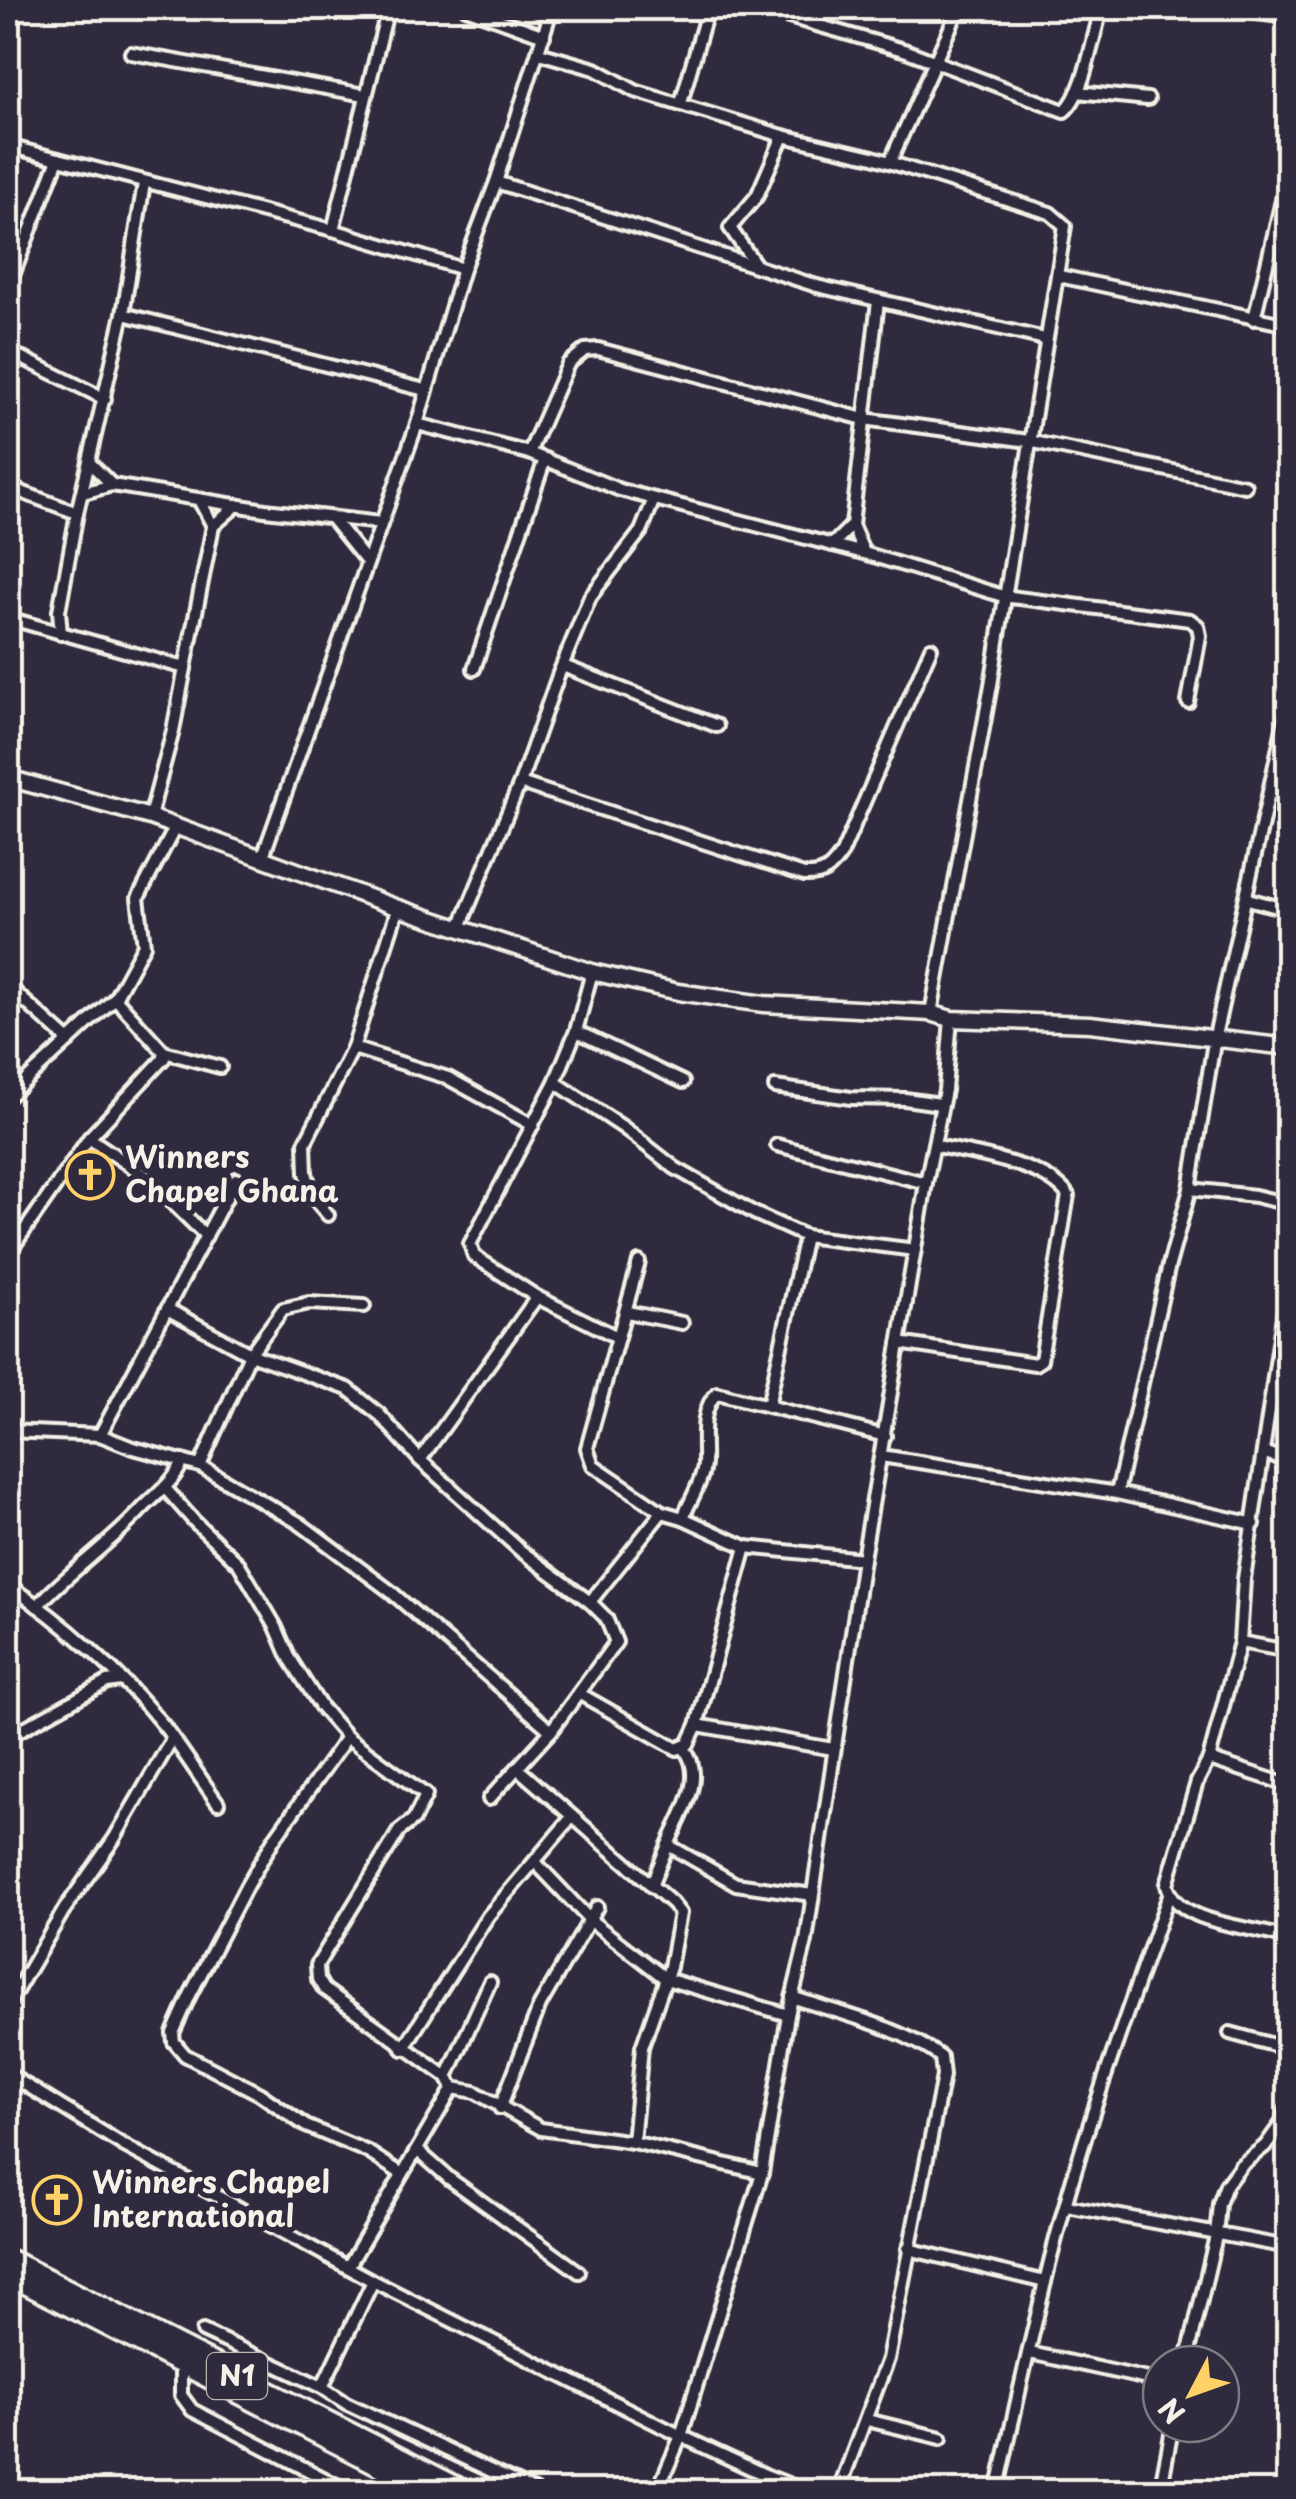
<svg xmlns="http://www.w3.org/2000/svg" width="1296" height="2499" font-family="'Playpen Sans',sans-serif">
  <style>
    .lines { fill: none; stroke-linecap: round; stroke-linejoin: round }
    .minor-casing { stroke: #f4f1e8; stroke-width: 18 }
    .tertiary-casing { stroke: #f4f1e8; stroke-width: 21 }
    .trunk-casing { stroke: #f4f1e8; stroke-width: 25 }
    .minor { stroke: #2f2a3d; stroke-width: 10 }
    .tertiary { stroke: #2f2a3d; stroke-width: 14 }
    .trunk { stroke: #2f2a3d; stroke-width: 18 }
    .labels { text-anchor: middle; stroke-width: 10; stroke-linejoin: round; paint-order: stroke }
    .shield { fill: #2f2a3d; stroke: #b9b5b5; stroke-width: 2.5 }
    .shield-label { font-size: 28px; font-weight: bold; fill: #f4f1e8 }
    .poi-label { font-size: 30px; font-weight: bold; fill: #f4f1e8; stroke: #2f2a3d; text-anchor: start }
  </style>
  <rect width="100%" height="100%" fill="#2f2a3d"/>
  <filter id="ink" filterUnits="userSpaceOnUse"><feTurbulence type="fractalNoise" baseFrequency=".01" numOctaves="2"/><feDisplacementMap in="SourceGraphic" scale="20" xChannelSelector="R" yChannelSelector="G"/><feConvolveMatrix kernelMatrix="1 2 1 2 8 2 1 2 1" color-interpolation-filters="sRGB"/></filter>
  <g filter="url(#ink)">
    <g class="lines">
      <g class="minor-casing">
        <g id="minor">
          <polyline points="466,8 544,36"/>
          <path d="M758 8 907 51 1064 111C1085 95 1093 33 1102 8"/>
          <polyline points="1083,8 1100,13"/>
          <polyline points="1219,8 1288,17"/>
          <polyline points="131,53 365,95"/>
          <polyline points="539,53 595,69 635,91 783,136 873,157 1050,213 1065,226 991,685 931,1013"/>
          <polyline points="1077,92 1148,99"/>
          <polyline points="681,103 708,8"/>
          <polyline points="8,146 333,230 463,269"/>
          <polyline points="890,162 959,8"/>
          <polyline points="496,182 817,286 1045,339"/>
          <polyline points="333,230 388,8"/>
          <polyline points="756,265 730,228 757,196 783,136"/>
          <polyline points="1059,276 1288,325"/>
          <polyline points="8,288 58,159"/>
          <polyline points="123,314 425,390"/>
          <polyline points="1254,319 1288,175"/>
          <polyline points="8,351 105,399"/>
          <polyline points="417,424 529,453 620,490 864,553 1003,596 1190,620 1198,626 1200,636 1188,702"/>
          <polyline points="529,453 568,364 585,350 598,349 864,419 1029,441 1245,486"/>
          <polyline points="89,462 112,485"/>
          <polyline points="8,487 77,513"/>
          <polyline points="83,493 112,485 265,510 381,523"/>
          <polyline points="199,500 213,526"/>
          <polyline points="333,520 367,562"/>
          <polyline points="852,525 864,553"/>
          <polyline points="832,545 852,525 878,301"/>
          <polyline points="8,618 185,668 173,731 150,817"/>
          <polyline points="61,634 59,611 77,513 123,314 144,183"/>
          <polyline points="563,666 717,726"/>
          <polyline points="185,668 213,526 237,505"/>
          <polyline points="474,669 545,459"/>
          <path d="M520 783 804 875C824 876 831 869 842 853L931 648"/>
          <polyline points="1271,792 1288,796"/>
          <polyline points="263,856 417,424 463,269 496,182 552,8"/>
          <polyline points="1248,899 1288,910"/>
          <polyline points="460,927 520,783 558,676 590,597 641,531 654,499"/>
          <polyline points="592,972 576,1031 555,1082 470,1244 474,1256 537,1297 617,1337"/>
          <polyline points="8,986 69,1041"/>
          <polyline points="576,1031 683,1082"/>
          <polyline points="353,1048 448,1078 533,1125"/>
          <polyline points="164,1052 220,1067"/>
          <polyline points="555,1082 624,1128 675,1168 754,1213 805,1236 915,1250"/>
          <polyline points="775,1087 851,1098 905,1099 940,1104"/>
          <polyline points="8,1097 115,998 144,945 138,898 176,826"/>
          <polyline points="89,1138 144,1175 206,1236"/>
          <polyline points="777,1145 926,1183"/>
          <polyline points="1190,1189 1255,1196 1288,1204"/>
          <polyline points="328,1215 313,1197 306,1173 305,1143 353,1048 398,908"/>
          <polyline points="8,1254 89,1138 164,1058 164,1052 115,998"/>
          <polyline points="639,1262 587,1448 593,1465 662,1512 683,1518 746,1547 863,1559"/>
          <polyline points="1288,1283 1244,1579 1240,1642 1288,1651"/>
          <polyline points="169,1310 250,1354 348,1389 379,1414 420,1460 521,1551 590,1602 606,1618 616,1642 551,1731 489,1799"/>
          <polyline points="627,1312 682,1323"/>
          <path d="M899 1343 1035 1364 1041 1360 1068 1195C1044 1162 972 1155 934 1145"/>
          <polyline points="768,1406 805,1236"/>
          <polyline points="8,1431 100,1435 130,1447 200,1466 299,1523 390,1591 551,1731"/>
          <polyline points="100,1435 236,1179"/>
          <polyline points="1263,1452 1288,1461"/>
          <polyline points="881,1456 1117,1493 1254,1524"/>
          <polyline points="420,1460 537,1297"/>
          <polyline points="200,1466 250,1354 283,1309 309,1303 364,1306"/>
          <polyline points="165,1488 194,1521 239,1564 276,1627 289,1657 321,1707 347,1737 426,1795 414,1819 399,1831 317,1965 318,1979 324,1989 447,2077 453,2088 475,2092 541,2129 633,2142 762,2173"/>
          <polyline points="1117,1493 1169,1265 1190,1189 1215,1036 1288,706"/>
          <path d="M683 1518C689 1502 703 1481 704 1464 705 1441 699 1410 717 1393L885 1436"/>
          <path d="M8 1585C62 1621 123 1675 164 1726 183 1751 200 1778 218 1803"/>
          <polyline points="590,1602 662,1512"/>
          <path d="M37 1606C70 1571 110 1544 142 1509 158 1493 174 1482 183 1461"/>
          <path d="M1240 1642 1209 1759 1197 1782 1167 1884C1176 1926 1253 1925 1288 1939"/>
          <polyline points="580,1694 677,1749 688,1744 697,1725 746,1547"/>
          <polyline points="697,1725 833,1749"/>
          <polyline points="8,1737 107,1682 121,1680"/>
          <polyline points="347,1737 274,1839 247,1885 190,1995 173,2033 174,2042 185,2055 260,2094 306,2126 368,2152 402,2174"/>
          <polyline points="1209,1759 1288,1785"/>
          <polyline points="518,1769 672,1903 680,1913 670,1967 642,2047 633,2142"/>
          <path d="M668 1845C681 1814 707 1778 684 1748"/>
          <polyline points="535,1862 590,1920 666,1979 788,2015"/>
          <polyline points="651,1886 668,1845 736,1884 812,1895"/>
          <path d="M792 1997C843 2015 896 2025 941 2057L943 2076 888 2359 838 2492"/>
          <polyline points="8,2005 64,1910 114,1839 172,1739"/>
          <polyline points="1230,2033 1288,2049"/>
          <polyline points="403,2049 488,1916 572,1817"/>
          <polyline points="8,2074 123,2145 373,2281 681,2436 765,2475 808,2492"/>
          <polyline points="447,2077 490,1982"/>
          <polyline points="500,2108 540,2005 597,1907"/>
          <polyline points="417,2150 450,2179 579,2272"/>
          <polyline points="1067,2206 1288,2247"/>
          <polyline points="908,2249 1045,2282"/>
          <polyline points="348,2267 453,2088"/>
          <polyline points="203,2331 322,2387 346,2403 536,2492"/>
          <polyline points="1030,2353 1161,2382"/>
          <polyline points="181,2364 181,2395 192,2410 350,2492"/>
          <polyline points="1186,2364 1216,2236 1219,2204 1226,2185 1241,2165 1265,2146 1281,2124 1288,2106"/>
          <polyline points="322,2387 373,2281"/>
          <polyline points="867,2420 941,2438"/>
          <polyline points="657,2492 681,2436 762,2173 788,2015 806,1941 863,1559 926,1183 945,1090 951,1019"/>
          <path d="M997 2492C1012 2422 1028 2352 1045 2282 1076 2152 1124 2020 1169 1895"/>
          <polyline points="1160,2492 1173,2424"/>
        </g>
      </g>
      <g class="tertiary-casing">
        <polyline id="tertiary" points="8,778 150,817 398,908 592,972 678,992 764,1004 931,1013 951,1019 1090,1024 1288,1047"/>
      </g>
      <g class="trunk-casing">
        <g id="trunk">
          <polyline points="8,2259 467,2492"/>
          <polyline points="8,2275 431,2492"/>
        </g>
      </g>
      <use href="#minor" class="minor"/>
      <use href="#tertiary" class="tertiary"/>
      <use href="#trunk" class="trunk"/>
    </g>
  </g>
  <defs>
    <g id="church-ring" transform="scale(2.5)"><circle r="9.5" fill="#2f2a3d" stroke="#ffd166" stroke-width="1.5"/><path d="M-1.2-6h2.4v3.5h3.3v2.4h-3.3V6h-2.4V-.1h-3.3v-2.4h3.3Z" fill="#ffd166"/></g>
  </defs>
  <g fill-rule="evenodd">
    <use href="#church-ring" x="90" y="1175"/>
    <use href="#church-ring" x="57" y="2200"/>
  </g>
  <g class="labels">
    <rect class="shield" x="207" y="2353" width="60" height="46" rx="8"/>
    <g class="shield-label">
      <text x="237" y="2386">N1</text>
    </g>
    <g class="poi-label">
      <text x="125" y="1168">Winners<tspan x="125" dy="34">Chapel Ghana</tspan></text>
      <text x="92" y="2193">Winners Chapel<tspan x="92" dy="34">International</tspan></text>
    </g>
  </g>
  <rect width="1296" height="2499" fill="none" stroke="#2f2a3d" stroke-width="40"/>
  <rect x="20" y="20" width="1256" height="2459" fill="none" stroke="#f4f1e8" stroke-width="4" filter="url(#ink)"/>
  <g transform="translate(1191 2394) rotate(229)"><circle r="48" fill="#2f2a3d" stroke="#7e7a81" stroke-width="2.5"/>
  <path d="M0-8L18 38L0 25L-18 38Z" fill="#ffd166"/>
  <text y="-15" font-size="28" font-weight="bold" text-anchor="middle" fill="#f4f1e8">N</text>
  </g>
</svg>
